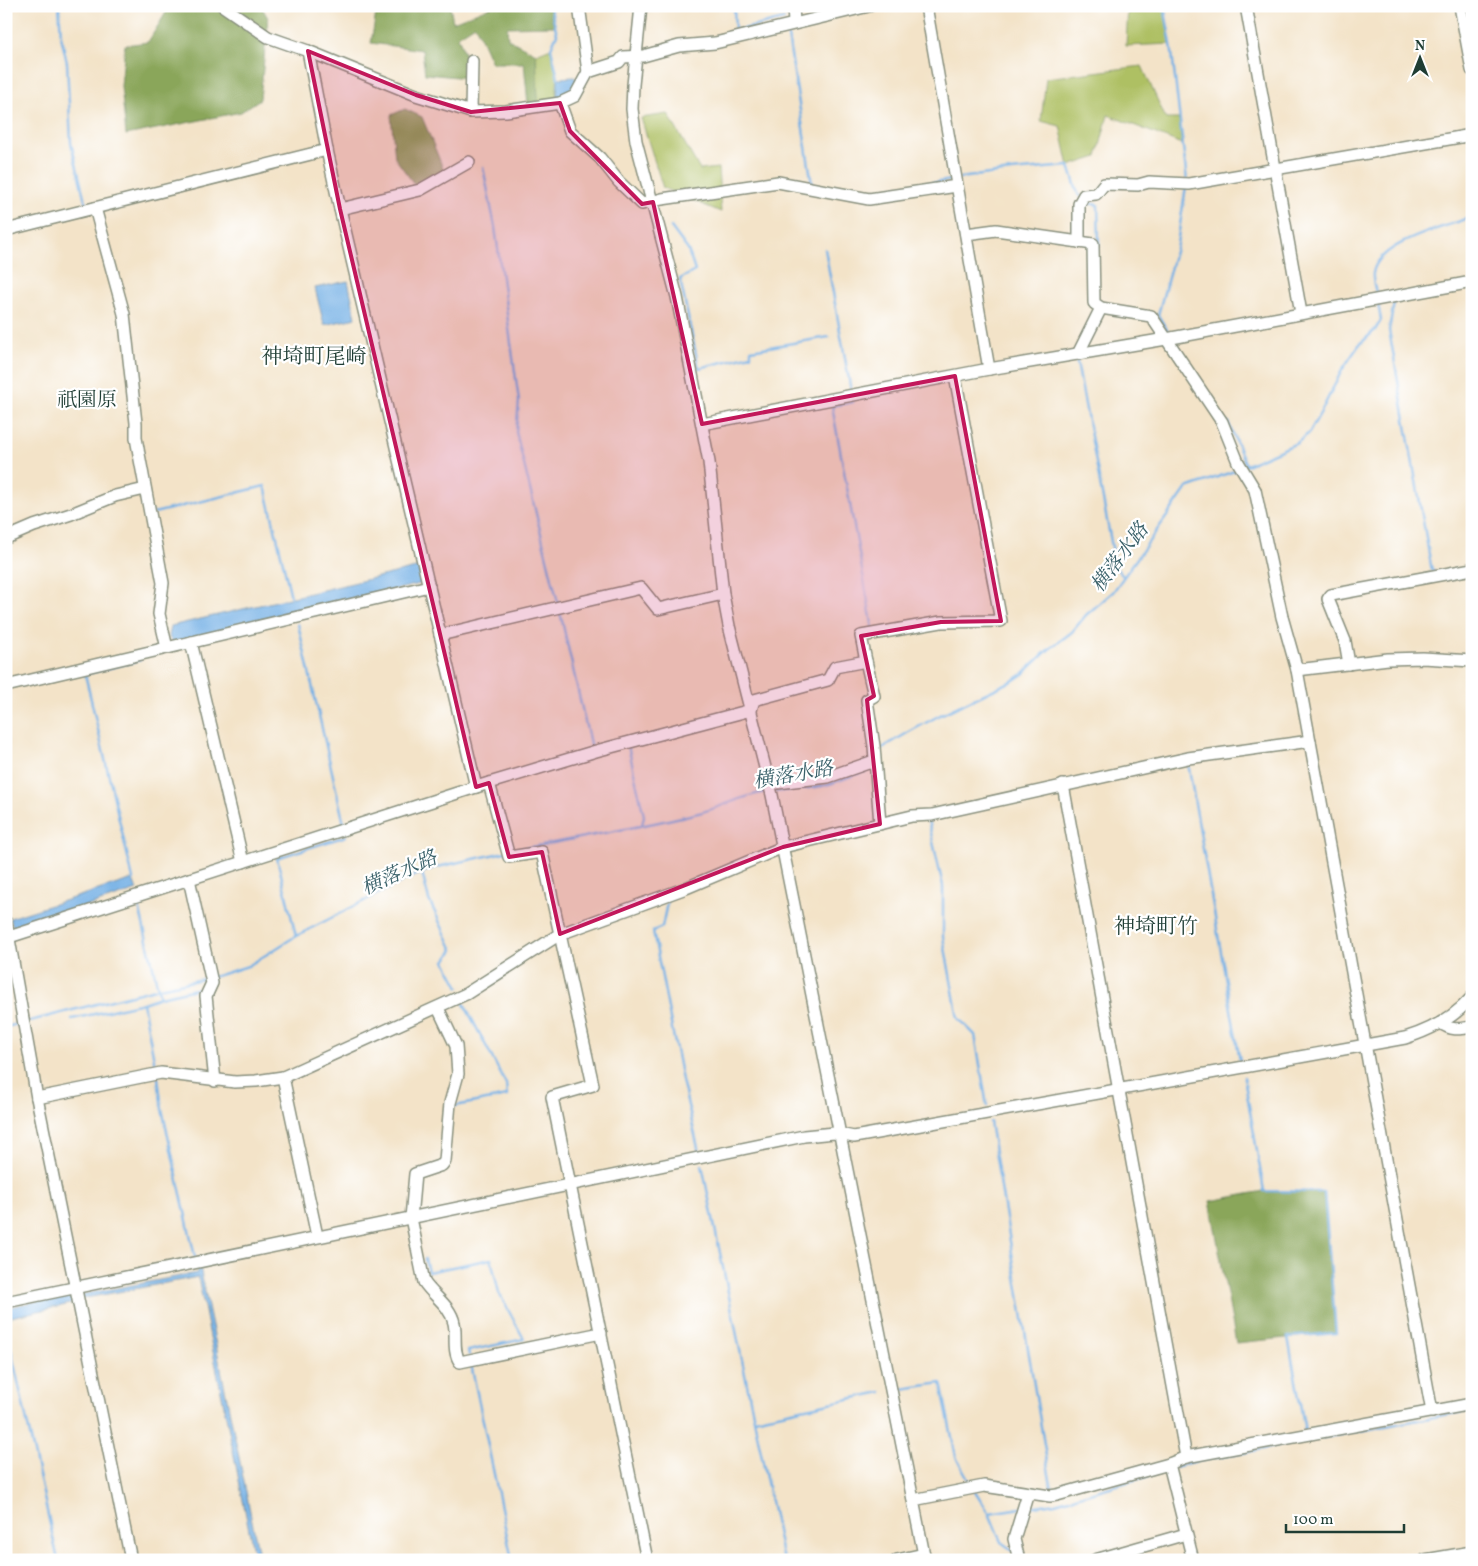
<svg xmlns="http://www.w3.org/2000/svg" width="1478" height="1566" font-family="Vollkorn,'Noto Serif JP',serif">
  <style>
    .green { fill: #aec064; stroke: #667e4c }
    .forest { fill: #8aa65a; stroke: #547247 }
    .water { fill: #74b0e5; stroke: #4a768c }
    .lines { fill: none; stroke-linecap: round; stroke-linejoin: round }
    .stream { stroke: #74b0e5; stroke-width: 2.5 }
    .minor-casing { stroke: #89907e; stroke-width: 14 }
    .minor { stroke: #fff; stroke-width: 11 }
    .marked { fill: #c2185b; fill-opacity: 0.2; stroke: #c2185b; stroke-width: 4; stroke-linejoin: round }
    .labels { text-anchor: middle; stroke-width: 4.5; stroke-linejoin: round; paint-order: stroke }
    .neighbourhood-label { font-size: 20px; fill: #1f3d34; stroke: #fff }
    .water-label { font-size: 20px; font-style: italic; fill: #396069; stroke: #fff }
    .quarter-label { font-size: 21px; fill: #1f3d34; stroke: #fff }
  </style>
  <rect width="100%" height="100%" fill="#fff"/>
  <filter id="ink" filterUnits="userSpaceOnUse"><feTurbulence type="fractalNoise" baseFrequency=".02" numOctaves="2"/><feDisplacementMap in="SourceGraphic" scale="10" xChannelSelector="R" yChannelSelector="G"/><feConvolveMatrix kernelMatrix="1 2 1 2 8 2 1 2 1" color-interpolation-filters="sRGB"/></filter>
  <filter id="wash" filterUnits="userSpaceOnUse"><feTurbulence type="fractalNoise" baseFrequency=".0096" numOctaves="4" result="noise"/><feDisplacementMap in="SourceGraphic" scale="20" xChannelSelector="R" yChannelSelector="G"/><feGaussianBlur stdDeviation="1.12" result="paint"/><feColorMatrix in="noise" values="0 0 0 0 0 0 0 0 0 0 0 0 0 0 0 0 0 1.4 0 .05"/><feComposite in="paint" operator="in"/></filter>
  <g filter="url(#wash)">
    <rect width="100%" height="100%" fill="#f3e3c8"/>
    <g class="green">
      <polygon points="1128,6 1164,7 1171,44 1126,46"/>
      <polygon points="551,48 558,78 556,100 538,103 536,54"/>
      <polygon points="1142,66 1166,119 1179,119 1182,144 1108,115 1097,157 1069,166 1060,126 1041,121 1046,78"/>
      <polygon points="668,114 700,170 718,168 721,212 663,188 641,118"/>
    </g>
    <g class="forest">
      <polygon points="170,6 261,6 268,18 260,99 241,112 126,135 121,86 125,45 148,42"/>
      <polygon points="336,6 450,6 453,22 493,6 550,6 554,26 507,27 508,39 536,54 538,103 528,104 524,63 492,63 475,25 458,36 468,64 468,78 425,74 422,50 371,43 376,13"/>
      <polygon points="405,109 422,117 445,173 417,188 395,158 391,115"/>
      <polygon points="1264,1191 1324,1192 1336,1333 1236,1343 1210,1201"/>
    </g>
    <g class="water">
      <polygon points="574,77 578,80 574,92 557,100 558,78"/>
      <polygon points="348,281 356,318 324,325 315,288"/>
      <polygon points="420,567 424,583 172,642 169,637 171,626"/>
      <polygon points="133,879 137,890 14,930 10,918"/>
      <polygon points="198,1267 200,1267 260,1560 255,1560 198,1277 75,1300 75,1303 6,1318 6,1308 73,1293 74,1296 197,1273 197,1268"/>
    </g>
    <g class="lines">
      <g class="stream">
        <polyline points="59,6 61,36 67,63 71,143 86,205"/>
        <polyline points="550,6 557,34 551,48 558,78"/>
        <polyline points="734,6 735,31 784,19"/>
        <polyline points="1164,6 1171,44 1187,181"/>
        <polyline points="787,30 812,184"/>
        <polyline points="483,167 495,227 519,401 516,432 558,603"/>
        <polyline points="960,178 1011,171 1069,166 1078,194 1080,196"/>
        <polyline points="864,193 952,180"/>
        <polyline points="1084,200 1088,203 1098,205 1099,245"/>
        <polyline points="671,227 688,250 695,271 680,279 699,368 751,355 751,350 829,337"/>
        <polyline points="825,249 851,391"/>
        <path d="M1377 296C1375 289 1372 280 1373 273 1378 242 1446 227 1472 217"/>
        <polyline points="1394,303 1389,330 1432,571 1434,570"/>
        <polyline points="1167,330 1158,315 1177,244 1186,186"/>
        <polyline points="1076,357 1116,568 1123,576"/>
        <polyline points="853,402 832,406 873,629"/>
        <polyline points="1228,422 1245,463"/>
        <polyline points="1244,466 1297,443 1309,433 1322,410 1342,370 1359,345 1375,330 1381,320 1378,304"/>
        <polyline points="154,513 265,486 291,597"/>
        <polyline points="560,612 591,748"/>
        <polyline points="298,624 344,824"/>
        <polyline points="628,746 644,816 642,825"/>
        <polyline points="879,753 879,750 909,732 942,714 1014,680 1023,674 1048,650 1072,632 1086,615 1113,592 1187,488 1240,469"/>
        <polyline points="1188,763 1240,1061"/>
        <path d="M775 792C790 790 807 789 822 786 840 782 855 773 874 769"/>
        <polyline points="928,820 943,886 943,937 958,1018 975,1035 987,1106"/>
        <path d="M510 851C571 839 633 829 694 814 720 809 741 795 767 792"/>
        <polyline points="422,873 429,900 453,950 445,961 459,987"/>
        <polyline points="132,882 133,879 85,674 140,660"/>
        <polyline points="138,902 160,997 143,1003 156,1070"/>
        <polyline points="667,903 662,927 653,931 682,1080 699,1152"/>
        <polyline points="296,936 277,858 346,836"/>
        <polyline points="213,977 248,966 296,936 409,878 433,868 505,852"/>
        <polyline points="160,997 204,987"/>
        <polyline points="72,1019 143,1003"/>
        <polyline points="26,1022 159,988 208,978"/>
        <polyline points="6,1027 21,1023"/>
        <polyline points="1244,1077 1264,1191 1324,1192 1336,1333 1288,1337 1305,1431"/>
        <polyline points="158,1078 162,1109 195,1257"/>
        <polyline points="455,1106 507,1096 506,1084 463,1002"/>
        <polyline points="990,1122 1052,1492"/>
        <polyline points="702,1165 783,1560"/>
        <polyline points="425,1259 428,1272 491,1259 499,1293 524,1339 468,1351 469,1355"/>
        <polyline points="6,1328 58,1560"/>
        <polyline points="471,1364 512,1560"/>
        <polyline points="902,1389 941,1383 956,1457 971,1484"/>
        <polyline points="754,1419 882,1392"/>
        <polyline points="1176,1467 1188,1463 1472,1410"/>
        <polyline points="975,1491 989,1513"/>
        <polyline points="1029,1507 1055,1503 1166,1471 1166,1474"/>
        <polyline points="1012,1550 1001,1542 989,1513 1021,1508"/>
      </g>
    </g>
  </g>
  <g filter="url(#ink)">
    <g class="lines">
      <g class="minor-casing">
        <g id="minor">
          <polyline points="223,6 268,37 308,51 416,95 471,112 506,111 560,103 575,96 588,72 619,62 623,57 643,56 679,46 715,43 869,6"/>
          <polyline points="641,6 633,85 632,109 636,141 677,297 709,462 723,594 729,626 772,795 925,1560"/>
          <polyline points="793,6 794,23"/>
          <polyline points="926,6 989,369"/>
          <polyline points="1246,6 1301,313"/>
          <polyline points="1460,6 1472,70"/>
          <polyline points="580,13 588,72"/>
          <polyline points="308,51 327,150 340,209 476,787"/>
          <polyline points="560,103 570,131 600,158 619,182 642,204 662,199 778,182 869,199 957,186"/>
          <polyline points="471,112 472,61"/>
          <polyline points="95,208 124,314 136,423 136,438 163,583 159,614 167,648"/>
          <polyline points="340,209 420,190 469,162"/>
          <polyline points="6,230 327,150"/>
          <polyline points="966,234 996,230 1093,244 1094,303 1101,308 1151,316 1222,422 1238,462 1255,490 1282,617 1297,670 1432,1412"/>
          <polyline points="1079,242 1079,204 1084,195 1096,194 1104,184 1138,185 1149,182 1189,184 1472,135"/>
          <polyline points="1078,354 1101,308"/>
          <polyline points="702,424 989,369 1166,339 1472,282"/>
          <polyline points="6,538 34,526 71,514 115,496 145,489"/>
          <polyline points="440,635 641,588 658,609 723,594"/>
          <polyline points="191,642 243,862"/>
          <polyline points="866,661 874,696 867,700 874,746 880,824"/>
          <polyline points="1349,664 1345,641 1328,599 1331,595 1472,569"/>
          <polyline points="1297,670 1388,659 1423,658 1472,661"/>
          <polyline points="6,686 429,586"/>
          <polyline points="489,783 509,857 542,852 593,1085 552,1097 647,1560"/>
          <polyline points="769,784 828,777 874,761"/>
          <polyline points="1063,785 1186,1457"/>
          <polyline points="189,879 212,983 206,996 215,1081"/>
          <polyline points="6,922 37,1098 131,1560"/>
          <polyline points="6,938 476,787 596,751 751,710 754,700 828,680 835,667 866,661 861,636 941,622 1001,621 955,376"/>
          <path d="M438 1008 456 1046 458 1074 450 1103 445 1161 442 1165 415 1174 411 1218 424 1282C433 1296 450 1305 454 1323 457 1335 452 1351 460 1362L601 1333"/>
          <path d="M1441 1023C1451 1031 1460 1029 1472 1027"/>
          <polyline points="283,1077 317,1236"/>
          <polyline points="37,1098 161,1073 235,1082 256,1081 283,1077 466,994 560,934 686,888 783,847 912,816 932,815 1188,758 1310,741"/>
          <path d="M6 1302 804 1136 834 1133 854 1137 871 1134 1405 1038C1431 1030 1454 1018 1472 997"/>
          <polyline points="1169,1464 1193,1560"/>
          <polyline points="913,1500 984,1486 1050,1496 1057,1495 1169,1464 1186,1457 1472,1404"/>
          <polyline points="897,1560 924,1554"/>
          <polyline points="1019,1560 1014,1539 1028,1493"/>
          <polyline points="1095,1560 1186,1534"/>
          <polyline points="1425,1560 1472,1552"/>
        </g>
      </g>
      <use href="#minor" class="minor"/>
    </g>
  </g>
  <path class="marked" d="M308 51 416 95 471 112 560 103 570 131 642 204 653 202 702 424 955 376 1001 621 941 622 861 636 874 696 867 700 880 824 783 847 560 934 542 852 509 857 489 783 476 787 340 209Z"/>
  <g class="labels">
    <g class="neighbourhood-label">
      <text x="87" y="406">祇園原</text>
    </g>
    <g class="water-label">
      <text transform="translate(1119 557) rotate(-53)" y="7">横落水路</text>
      <text transform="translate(793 774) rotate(-10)" y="7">横落水路</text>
      <text transform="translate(399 872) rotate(-24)" y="7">横落水路</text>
    </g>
    <g class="quarter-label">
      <text x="314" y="363">神埼町尾崎</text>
      <text x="1156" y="933">神埼町竹</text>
    </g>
  </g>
  <rect width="1478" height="1566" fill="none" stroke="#fff" stroke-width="25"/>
  <g transform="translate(1420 58)" stroke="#ffffff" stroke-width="4" paint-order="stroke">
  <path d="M0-4L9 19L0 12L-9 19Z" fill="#1f3d34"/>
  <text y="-8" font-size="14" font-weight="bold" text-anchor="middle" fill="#1f3d34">N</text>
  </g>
  <path d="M1286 1524v8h118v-8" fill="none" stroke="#1f3d34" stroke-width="2.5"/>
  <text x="1293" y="1524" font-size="15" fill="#1f3d34" stroke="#ffffff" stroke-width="4" paint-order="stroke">100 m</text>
</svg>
